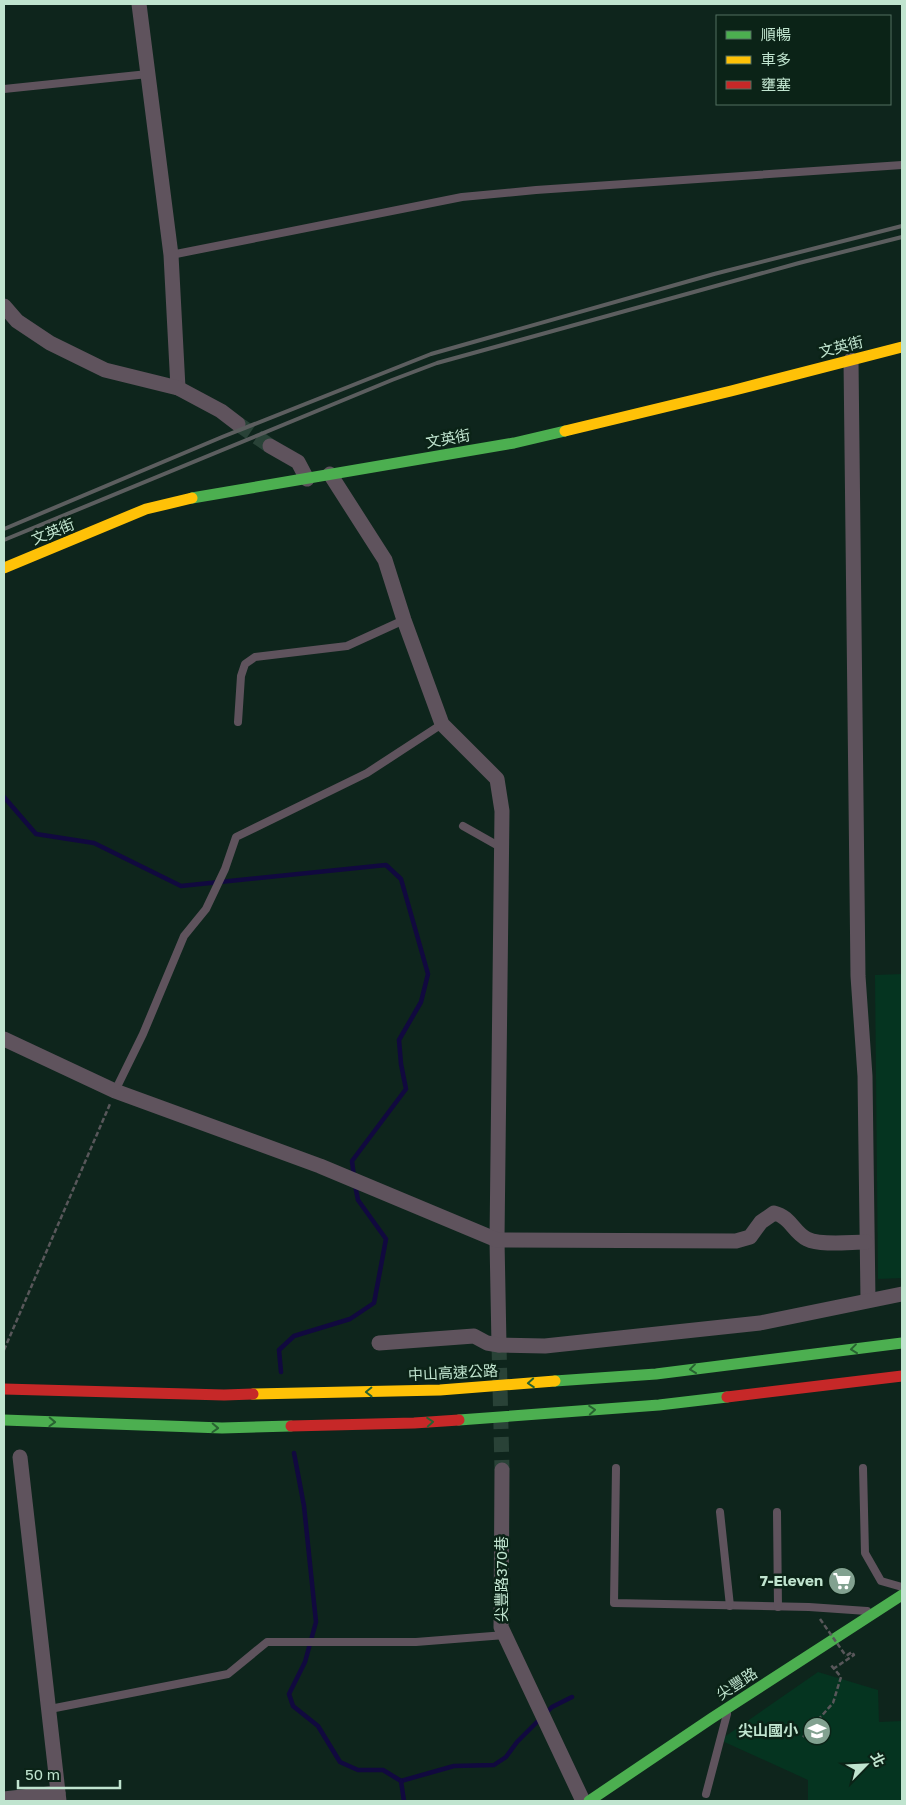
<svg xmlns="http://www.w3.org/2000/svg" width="906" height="1805" font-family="'Golos Text','Noto Sans TC',sans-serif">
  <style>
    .built { fill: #053420 }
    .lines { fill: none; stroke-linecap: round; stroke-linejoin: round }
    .stream { stroke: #11093f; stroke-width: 4.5 }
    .street-tunnel { stroke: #294237; stroke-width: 15; stroke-dasharray: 15 8; stroke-linecap: butt }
    .path { stroke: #58575a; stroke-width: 2.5; stroke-dasharray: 5 2.5; stroke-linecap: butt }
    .lane { stroke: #5f535d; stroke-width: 8 }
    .street { stroke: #5f535d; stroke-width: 15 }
    .fast { stroke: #4caf50; stroke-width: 11 }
    .slow { stroke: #ffc107; stroke-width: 11 }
    .jam { stroke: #c62828; stroke-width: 11 }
    .rail { stroke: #5c5e5f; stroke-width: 4 }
    .path-bridge { stroke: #58575a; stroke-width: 2.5; stroke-dasharray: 5 2.5; stroke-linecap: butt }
    .oneway { stroke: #286231 }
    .labels { text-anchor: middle; stroke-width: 5; stroke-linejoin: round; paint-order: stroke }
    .street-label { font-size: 15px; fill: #c0e4cf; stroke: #0b2317 }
    .poi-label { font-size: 15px; font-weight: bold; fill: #c0e4cf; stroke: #0b2317; text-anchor: end }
  </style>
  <rect width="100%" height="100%" fill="#0e251c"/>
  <g class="built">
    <polygon points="902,974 902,1278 878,1279 875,975"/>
    <polygon points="818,1672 878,1690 879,1722 902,1721 902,1801 808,1801 808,1780 720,1740"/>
  </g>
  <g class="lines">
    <g class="stream">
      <polyline points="4,797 36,834 94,843 181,886 386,865 401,879 428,974 421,1002 399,1040 401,1064 406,1089 352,1161 354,1177"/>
      <polyline points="281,1372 279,1350 294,1336 350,1319 374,1303 386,1239 358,1200 355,1185"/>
      <polyline points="294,1453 304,1506 316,1622 305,1662 289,1694 293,1706 318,1726 340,1762 358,1770 383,1770 401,1781 454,1766 494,1765 506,1757 517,1742 552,1707 572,1697"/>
      <polyline points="401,1781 404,1801"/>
    </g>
    <g class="street-tunnel">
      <polyline points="238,424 270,446"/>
      <polyline points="499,1345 502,1470"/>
    </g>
    <g class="path">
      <polyline points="4,1350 110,1104"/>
      <polyline points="833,1669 854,1655 852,1652 846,1656"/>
      <polyline points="803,1737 833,1703 841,1677 830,1664"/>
    </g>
    <g class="lane">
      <polyline points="4,89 148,74"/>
      <polyline points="171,255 462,197 536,190 902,165"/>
      <polyline points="238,722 241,676 245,664 255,657 347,646 404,620"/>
      <polyline points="463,826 502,848"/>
      <polyline points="115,1091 143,1034 184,936 206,909 225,869 236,837 367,773 442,724"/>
      <polyline points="616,1468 614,1603 809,1607 867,1611"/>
      <polyline points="863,1468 865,1553 881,1581 902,1587"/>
      <polyline points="720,1512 730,1606"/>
      <polyline points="777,1512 778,1607"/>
      <polyline points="50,1709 228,1674 267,1642 416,1642 505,1635"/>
      <polyline points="706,1794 727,1714"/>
    </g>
    <g class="street">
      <polyline points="139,4 171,255 178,388"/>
      <polyline points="4,306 17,321 50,343 105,370 178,388 221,411 238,424"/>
      <polyline points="851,360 858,976 865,1076 868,1300"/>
      <polyline points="270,446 298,462 307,479"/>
      <polyline points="330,474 385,560 404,620 442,724 497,779 502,811 497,1240 499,1345"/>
      <path d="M4 1039 115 1091 320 1166 497 1240 736 1241 750 1237 761 1222 774 1213C791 1217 793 1232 807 1239 821 1246 850 1242 866 1242"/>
      <polyline points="379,1343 474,1336 487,1343 499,1345 545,1346 760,1323 902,1294"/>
      <polyline points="20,1457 59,1801"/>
      <polyline points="502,1470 501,1627 583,1801"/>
      <polyline points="4,1799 58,1793"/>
    </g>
    <g class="fast">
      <polyline points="192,498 514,443 565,431"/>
      <polyline points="555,1381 656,1374 902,1343"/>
      <polyline points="4,1420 222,1428 291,1426"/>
      <polyline points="459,1420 659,1405 727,1397"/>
      <polyline points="589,1801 712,1718 902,1595"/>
    </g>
    <g class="slow">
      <polyline points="565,431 731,391 902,347"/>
      <polyline points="4,568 146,509 192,498"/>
      <polyline points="253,1394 440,1390 555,1381"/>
    </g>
    <g class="jam">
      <polyline points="4,1389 224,1395 253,1394"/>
      <polyline points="727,1397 902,1376"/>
      <polyline points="291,1426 414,1423 459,1420"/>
    </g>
    <g class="rail">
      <polyline points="4,529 222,437 431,354 714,274 902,226"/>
      <polyline points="4,540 392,380 437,363 799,263 902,237"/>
    </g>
    <polyline class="path-bridge" points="820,1619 846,1656"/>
  </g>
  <defs><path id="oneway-chevron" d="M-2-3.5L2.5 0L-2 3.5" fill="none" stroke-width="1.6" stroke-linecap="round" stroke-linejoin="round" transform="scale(1.25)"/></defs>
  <g class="oneway">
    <use href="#oneway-chevron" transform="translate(854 1349) rotate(173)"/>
    <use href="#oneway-chevron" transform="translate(693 1369) rotate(173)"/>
    <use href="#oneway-chevron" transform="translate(531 1383) rotate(176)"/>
    <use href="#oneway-chevron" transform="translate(369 1392) rotate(179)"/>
    <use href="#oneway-chevron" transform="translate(592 1410) rotate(-4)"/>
    <use href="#oneway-chevron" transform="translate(52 1422) rotate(2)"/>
    <use href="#oneway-chevron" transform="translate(430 1422) rotate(-4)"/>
    <use href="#oneway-chevron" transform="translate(215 1428) rotate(2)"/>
  </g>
  <defs>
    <g id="supermarket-disc" transform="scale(1.4375)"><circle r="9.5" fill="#82a190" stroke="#0b2317"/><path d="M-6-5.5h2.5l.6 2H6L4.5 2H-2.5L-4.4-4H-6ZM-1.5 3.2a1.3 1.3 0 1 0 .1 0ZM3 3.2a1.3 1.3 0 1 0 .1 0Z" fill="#fff"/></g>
    <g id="school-disc" transform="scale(1.4375)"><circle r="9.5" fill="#82a190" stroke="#0b2317"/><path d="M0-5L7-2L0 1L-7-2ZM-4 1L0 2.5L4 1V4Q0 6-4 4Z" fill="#fff"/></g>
  </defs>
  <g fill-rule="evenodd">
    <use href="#supermarket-disc" x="842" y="1581"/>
    <use href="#school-disc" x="817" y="1731"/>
  </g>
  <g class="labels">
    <g class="street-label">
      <text transform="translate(841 347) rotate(-14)" y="5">文英街</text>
      <text transform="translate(448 439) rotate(-10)" y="5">文英街</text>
      <text transform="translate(53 532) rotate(-22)" y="5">文英街</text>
      <text transform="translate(453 1373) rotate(-3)" y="5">中山高速公路</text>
      <text transform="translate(502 1579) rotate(-90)" y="5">尖豐路370巷</text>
      <text transform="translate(737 1684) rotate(-33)" y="5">尖豐路</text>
    </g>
    <g class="poi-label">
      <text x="823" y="1586">7-Eleven</text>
      <text x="798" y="1736">尖山國小</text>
    </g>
  </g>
  <rect width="906" height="1805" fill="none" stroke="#c0e4cf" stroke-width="10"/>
  <rect x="716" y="15" width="175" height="90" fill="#0b2317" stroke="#537061"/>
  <rect x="726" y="31" width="25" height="8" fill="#4caf50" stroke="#537061"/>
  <text x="761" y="40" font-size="15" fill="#c0e4cf">順暢</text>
  <rect x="726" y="56" width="25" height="8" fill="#ffc107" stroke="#537061"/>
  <text x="761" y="65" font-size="15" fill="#c0e4cf">車多</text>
  <rect x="726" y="81" width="25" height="8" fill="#c62828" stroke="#537061"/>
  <text x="761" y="90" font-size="15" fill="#c0e4cf">壅塞</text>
  <g transform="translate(866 1765) rotate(66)" stroke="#0b2317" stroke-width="4" paint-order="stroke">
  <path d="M0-4L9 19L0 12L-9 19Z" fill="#c0e4cf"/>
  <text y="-8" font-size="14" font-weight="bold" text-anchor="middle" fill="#c0e4cf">北</text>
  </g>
  <path d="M18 1780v8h102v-8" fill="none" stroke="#c0e4cf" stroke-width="2.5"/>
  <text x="25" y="1780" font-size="15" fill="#c0e4cf" stroke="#0b2317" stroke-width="4" paint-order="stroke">50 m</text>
</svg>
